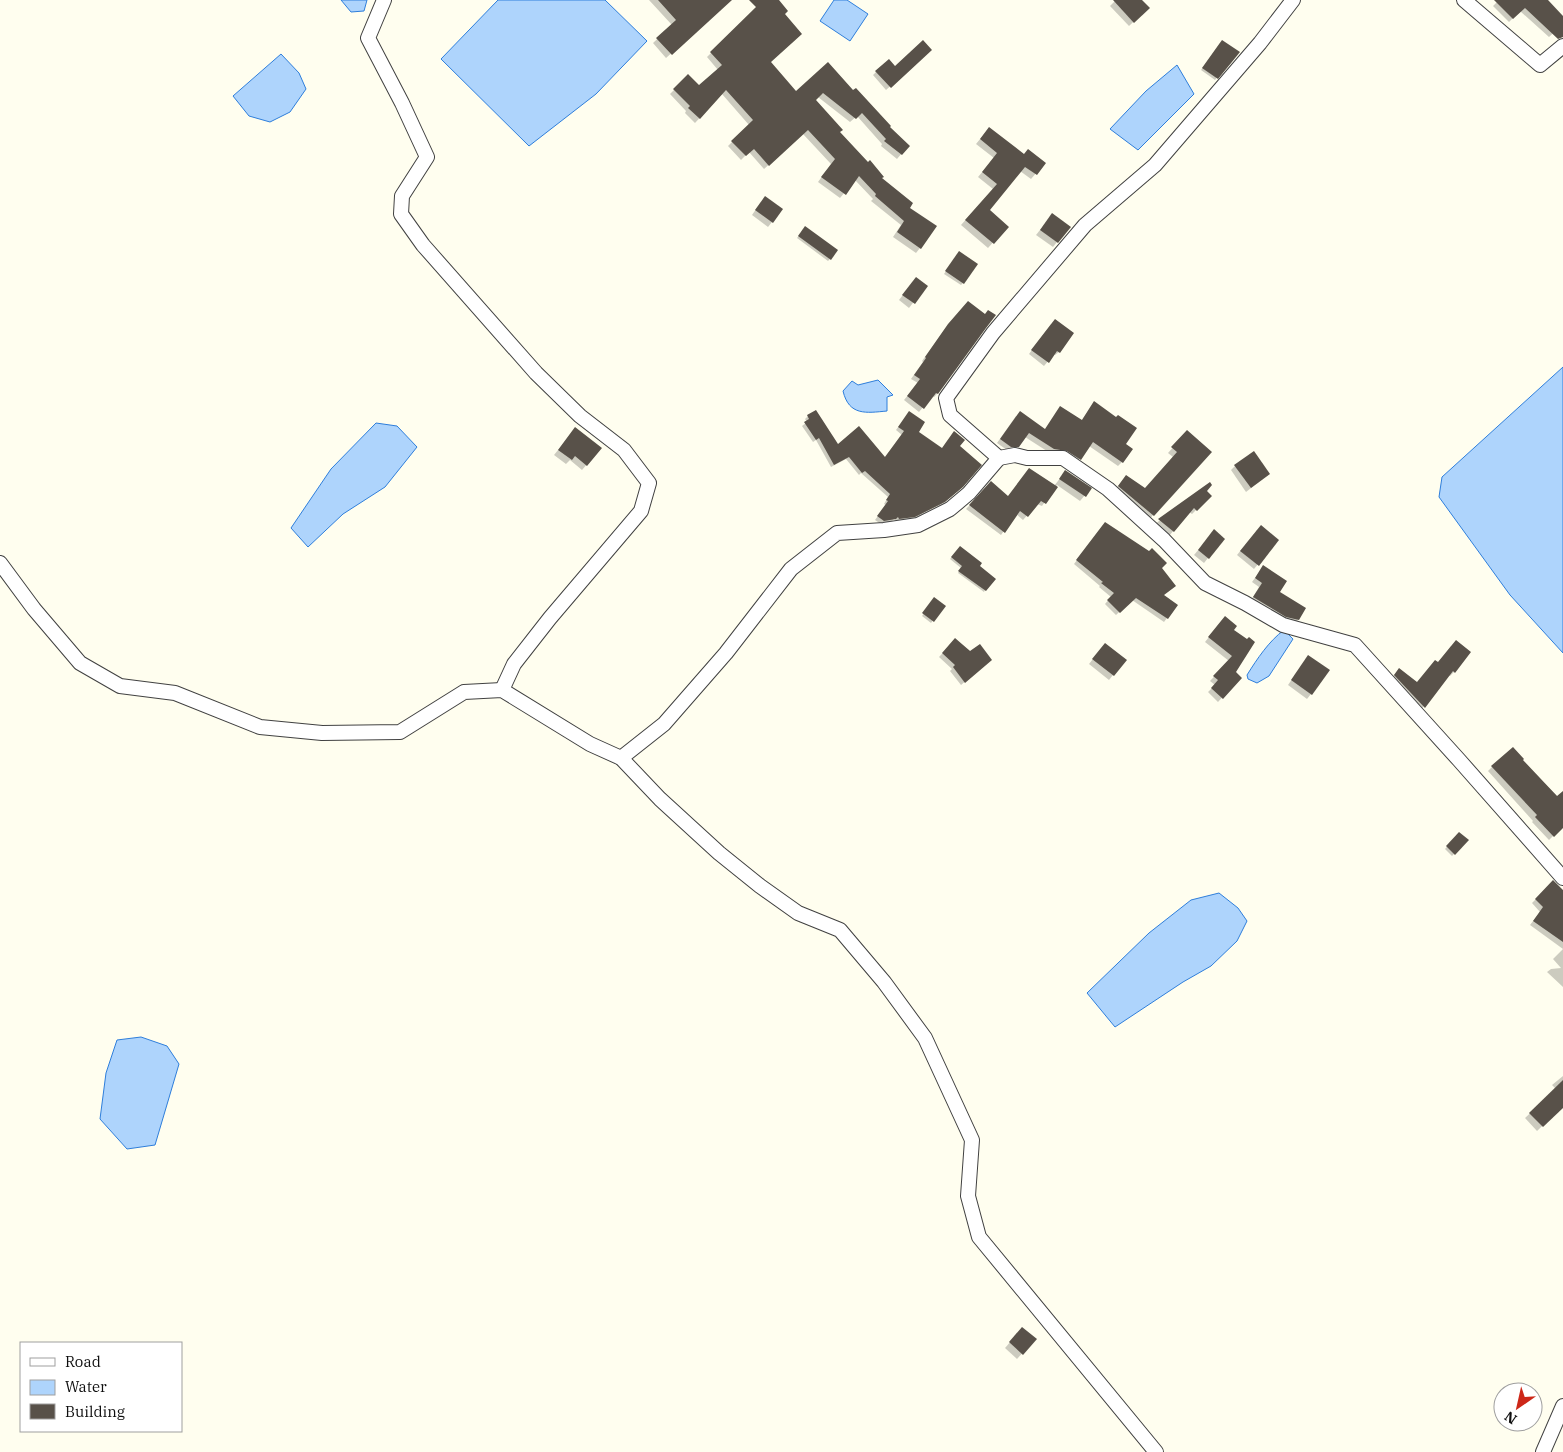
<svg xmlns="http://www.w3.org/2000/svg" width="1563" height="1452" font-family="'IBM Plex Serif',serif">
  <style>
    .water { fill: #aed4fc; stroke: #2e7edb }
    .shadow { fill: #0003 }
    .building { fill: #585149 }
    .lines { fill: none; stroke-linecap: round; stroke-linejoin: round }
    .street-casing { stroke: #414141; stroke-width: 16 }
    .street { stroke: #fff; stroke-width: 14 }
  </style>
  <rect width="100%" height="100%" fill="#fffeef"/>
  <g class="water">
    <polygon points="341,0 367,0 364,11 351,12"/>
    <polygon points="498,0 605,0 647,41 596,94 529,146 441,59"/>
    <polygon points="834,0 847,0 868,14 850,41 820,21"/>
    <polygon points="281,54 299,73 306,89 290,112 270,122 249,116 233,96"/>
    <polygon points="1177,65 1194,94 1138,150 1110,129 1146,91"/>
    <polygon points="1563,367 1563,653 1510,595 1439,497 1442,477"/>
    <path d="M878 380 893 395 887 397V411C866 413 849 416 843 391L852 381 858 385Z"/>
    <polygon points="376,423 397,426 417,447 385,487 343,514 308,547 291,528 331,469"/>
    <path d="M1284 630 1293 639 1269 676 1257 683 1248 679 1247 675C1257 659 1269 641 1284 630Z"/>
    <polygon points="1219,893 1238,908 1247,921 1237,941 1211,966 1183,982 1115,1027 1087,993 1149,933 1191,900"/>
    <polygon points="141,1037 167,1046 179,1064 155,1145 127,1149 100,1119 106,1073 117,1040"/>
  </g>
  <g class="shadow">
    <polygon points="649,0 731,0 666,58 653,43 672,25"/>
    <polygon points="768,0 777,0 783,14 769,63 796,93 853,92 908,146 897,159 881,146 882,144 857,116 850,122 818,97 815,100 839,132 908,208 920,248 916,253 893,237 901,225 871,201 873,199 855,180 840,198 818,182 831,164 803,134 764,169 749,152 741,160 728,146 749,125 722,94 695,123 685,113 686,111 670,94 688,76 699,87 718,70 707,57 754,10"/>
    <polygon points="1116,0 1141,0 1148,8 1129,26 1110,6"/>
    <polygon points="1499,0 1545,0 1563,18 1563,24 1549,37 1520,11 1509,22 1493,6"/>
    <polygon points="1220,43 1238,52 1215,80 1201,70"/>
    <polygon points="931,50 886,90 873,75 876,72 895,68"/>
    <polygon points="985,133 1023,155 1044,164 1031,179 1020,171 988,211 1007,227 988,248 961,225 993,189 978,177 994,158 976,144"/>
    <polygon points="761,202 772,222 768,227 752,215"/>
    <polygon points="1052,215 1057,242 1053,247 1036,235"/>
    <polygon points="804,229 830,259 828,261 797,238"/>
    <polygon points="958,254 963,283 961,285 944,274"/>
    <polygon points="916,278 926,286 909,308 899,300"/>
    <polygon points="1051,324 1059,352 1055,355 1054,354 1044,366 1029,354"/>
    <polygon points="985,327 937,394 934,397 932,396 919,412 904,400 918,383 911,379 923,362 922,361 945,329"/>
    <polygon points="1091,407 1122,462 1118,466 1089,446 1076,463 1050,453 1025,437 1014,451 1007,450 997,443 1016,416 1044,430 1081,421"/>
    <polygon points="907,415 917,432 942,449 959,446 958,490 941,504 911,519 896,521 894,519 891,522 881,524 875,520 886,505 884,504 888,497 861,473 859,475 846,459 831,467 816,440 813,442 802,426 807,422 805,419 808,416 837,446 884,458 902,435 896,430"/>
    <polygon points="1187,432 1153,515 1149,520 1114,491 1126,476 1145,490 1173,457 1168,453"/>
    <polygon points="571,434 600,449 582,470 570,460 566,464 554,455"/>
    <polygon points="1235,466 1269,474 1246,492 1231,470"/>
    <polygon points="1065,472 1090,489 1080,501 1057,485 1042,506 1037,504 1023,520 1016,514 1001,535 966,509 991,483 1008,497 1054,486"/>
    <polygon points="1209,484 1206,492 1210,496 1192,514 1189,512 1169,536 1155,524"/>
    <polygon points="1102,527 1161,567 1162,596 1167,618 1164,622 1132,600 1116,615 1105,604 1111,597 1099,587 1100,586 1074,564"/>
    <polygon points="1257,530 1278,540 1254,569 1237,555"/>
    <polygon points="1210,536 1208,558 1204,563 1194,555"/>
    <polygon points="958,550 978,567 985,590 984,592 958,573 961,568 950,559"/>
    <polygon points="1263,567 1278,593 1298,620 1294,624 1250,602 1259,587 1252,582"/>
    <polygon points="933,601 944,606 931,623 922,616"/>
    <polygon points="1221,622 1232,630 1234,672 1240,678 1218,702 1208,692 1215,685 1210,681 1229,661 1205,642"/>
    <polygon points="955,640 987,663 961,685 950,671 952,669 939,657"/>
    <polygon points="1451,646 1454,672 1450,676 1448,675 1420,711 1390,680 1395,674 1416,684 1438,663"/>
    <polygon points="1101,649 1125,660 1109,680 1089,664"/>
    <polygon points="1304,662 1311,694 1307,699 1288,685"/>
    <polygon points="1521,760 1563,802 1563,826 1549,840 1532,822 1533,821 1488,771 1492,767"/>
    <polygon points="1459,833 1467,840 1452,856 1445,849"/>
    <polygon points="1553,882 1563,891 1563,949 1530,925 1540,912 1532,903"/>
    <polygon points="1563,949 1563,987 1547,972 1551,969 1561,968 1553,959"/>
    <polygon points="1563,1076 1563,1106 1537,1131 1525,1118 1556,1089 1552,1085"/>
    <polygon points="1018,1333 1035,1339 1017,1359 1005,1348"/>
  </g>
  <g class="building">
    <polygon points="658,0 732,0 672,55 656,38 676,20"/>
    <polygon points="749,0 779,0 788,11 785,14 802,34 771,62 796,91 828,62 853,90 856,88 891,126 890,127 910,146 902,155 884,141 886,139 862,113 856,119 823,93 816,100 843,130 840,132 868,162 870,160 884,177 882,178 913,203 910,208 937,226 921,249 897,232 904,221 875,196 876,194 859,176 846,195 821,177 835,159 808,130 769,166 754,149 746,156 731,141 753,120 726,90 700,119 688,108 690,106 673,89 688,74 699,85 722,65 710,52 756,7"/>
    <polygon points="1113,0 1142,0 1150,8 1134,23"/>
    <polygon points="1494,0 1548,0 1563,16 1563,37 1558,39 1525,8 1513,19"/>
    <polygon points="923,40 932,50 891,88 875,71 889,59 895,66"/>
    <polygon points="1222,40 1240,52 1218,79 1202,68"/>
    <polygon points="989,127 1024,154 1028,149 1046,163 1037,175 1025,167 990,210 1009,227 994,244 965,220 997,184 982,172 997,153 980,139"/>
    <polygon points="765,196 783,209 773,223 755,210"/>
    <polygon points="1052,213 1071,227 1058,243 1040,230"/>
    <polygon points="805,226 838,250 831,260 798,236"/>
    <polygon points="959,251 978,264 964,284 945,271"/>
    <polygon points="916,277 928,286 915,304 902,295"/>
    <polygon points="968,301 985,314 988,310 996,315 986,328 938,394 936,393 924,409 907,396 920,379 914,375 926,358 925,357 948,324"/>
    <polygon points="1055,319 1074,333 1060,353 1057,351 1049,363 1031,350"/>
    <polygon points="1094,401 1116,417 1118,415 1137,428 1126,444 1133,449 1123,463 1093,442 1081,460 1067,451 1054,449 1029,433 1019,447 1011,447 1000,439 1020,411 1045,429 1060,406 1082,420"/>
    <polygon points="816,410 838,444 859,426 885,457 904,431 898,427 909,411 925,422 919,432 942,448 954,431 965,440 960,446 982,465 963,487 945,502 915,517 899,519 898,517 896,519 884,521 877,516 888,501 886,500 890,494 865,471 862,473 849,457 834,465 819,438 816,440 804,422 809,419 807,415"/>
    <polygon points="575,427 602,448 587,466 575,456 572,460 558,450"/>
    <polygon points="1187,430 1212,452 1154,516 1118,486 1126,475 1145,488 1177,452 1171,447"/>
    <polygon points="1254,451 1270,474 1251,488 1234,465"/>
    <polygon points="1029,468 1058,487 1046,504 1041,501 1028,517 1020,511 1005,533 969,505 991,481 1008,496"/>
    <polygon points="1065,470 1092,488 1086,497 1059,479"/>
    <polygon points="1210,482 1212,485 1207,491 1212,496 1197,511 1194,508 1174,532 1158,519"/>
    <polygon points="1105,522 1149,551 1152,548 1167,563 1162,568 1176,586 1164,595 1178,605 1168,619 1136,598 1120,613 1107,600 1114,593 1101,583 1103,582 1076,560"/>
    <polygon points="1261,525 1279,540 1259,566 1240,551"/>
    <polygon points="1214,529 1225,539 1209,559 1198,550"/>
    <polygon points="960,546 982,563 980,566 996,579 986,591 958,571 962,566 951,557"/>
    <polygon points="1263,565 1287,581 1280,592 1306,608 1299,620 1286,617 1253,597 1262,583 1255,578"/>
    <polygon points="934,597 946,606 934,622 922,613"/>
    <polygon points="1225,616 1237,626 1234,630 1247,639 1249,637 1255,642 1236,672 1242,678 1223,699 1211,688 1218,680 1213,676 1232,656 1208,637"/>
    <polygon points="955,638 970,651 980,644 992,660 965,683 953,667 955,665 942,653"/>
    <polygon points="1456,640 1471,652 1455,673 1453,671 1425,708 1394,675 1399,668 1417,682 1435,660 1438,662"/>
    <polygon points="1105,643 1127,660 1114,676 1092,659"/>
    <polygon points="1308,655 1330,670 1312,695 1291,680"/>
    <polygon points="1513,747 1524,759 1523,760 1557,796 1563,791 1563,828 1554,837 1535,817 1537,815 1491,766"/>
    <polygon points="1459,832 1469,840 1455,855 1446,846"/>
    <polygon points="1553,880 1563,890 1563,942 1533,921 1543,907 1535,899"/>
    <polygon points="1563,1080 1563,1108 1543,1127 1529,1113"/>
    <polygon points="1022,1327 1037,1339 1023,1355 1009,1342"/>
  </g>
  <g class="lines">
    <g class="street-casing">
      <g id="street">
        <polyline points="384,0 368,38 402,103 427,157 402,196 401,214 423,245 536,373 580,416 624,450 649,483 641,511 550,618 514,664 502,690"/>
        <polyline points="1293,0 1260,43 1155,165 1085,225 993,333 946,398 950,415 999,458 1015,455 1027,458 1063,458 1108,489 1164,540 1205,583 1245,603 1283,625 1355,645 1459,760 1563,878"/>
        <polyline points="1464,0 1540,65 1563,46"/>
        <polyline points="0,563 34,609 80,663 120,686 175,693 260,727 322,733 400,732 464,692 502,690 590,744 621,758 660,799 719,853 760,886 798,913 840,930 884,982 925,1038 972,1140 968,1196 979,1237 1156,1452"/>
        <polyline points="621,758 664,724 726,653 791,569 837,533 884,530 918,525 950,509 969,493 999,458"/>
        <polyline points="1543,1452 1563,1406"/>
      </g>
    </g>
    <use href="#street" class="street"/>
  </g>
  <rect x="20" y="1342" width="162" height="90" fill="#ffffff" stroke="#9f9f9f"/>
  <rect x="30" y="1358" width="25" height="8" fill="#ffffff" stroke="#9f9f9f"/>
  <text x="65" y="1367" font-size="15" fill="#0e0e0e">Road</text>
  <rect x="30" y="1380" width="25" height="15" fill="#aed4fc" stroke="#9f9f9f"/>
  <text x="65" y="1392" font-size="15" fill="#0e0e0e">Water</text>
  <rect x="30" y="1404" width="25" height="15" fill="#585149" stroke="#9f9f9f"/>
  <text x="65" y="1417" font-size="15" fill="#0e0e0e">Building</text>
  <g transform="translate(1518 1407) rotate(214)"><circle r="24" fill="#ffffff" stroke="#9f9f9f"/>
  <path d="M0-4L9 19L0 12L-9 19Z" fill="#cd2718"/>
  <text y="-8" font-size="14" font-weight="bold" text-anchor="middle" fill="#0e0e0e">N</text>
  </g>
</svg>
